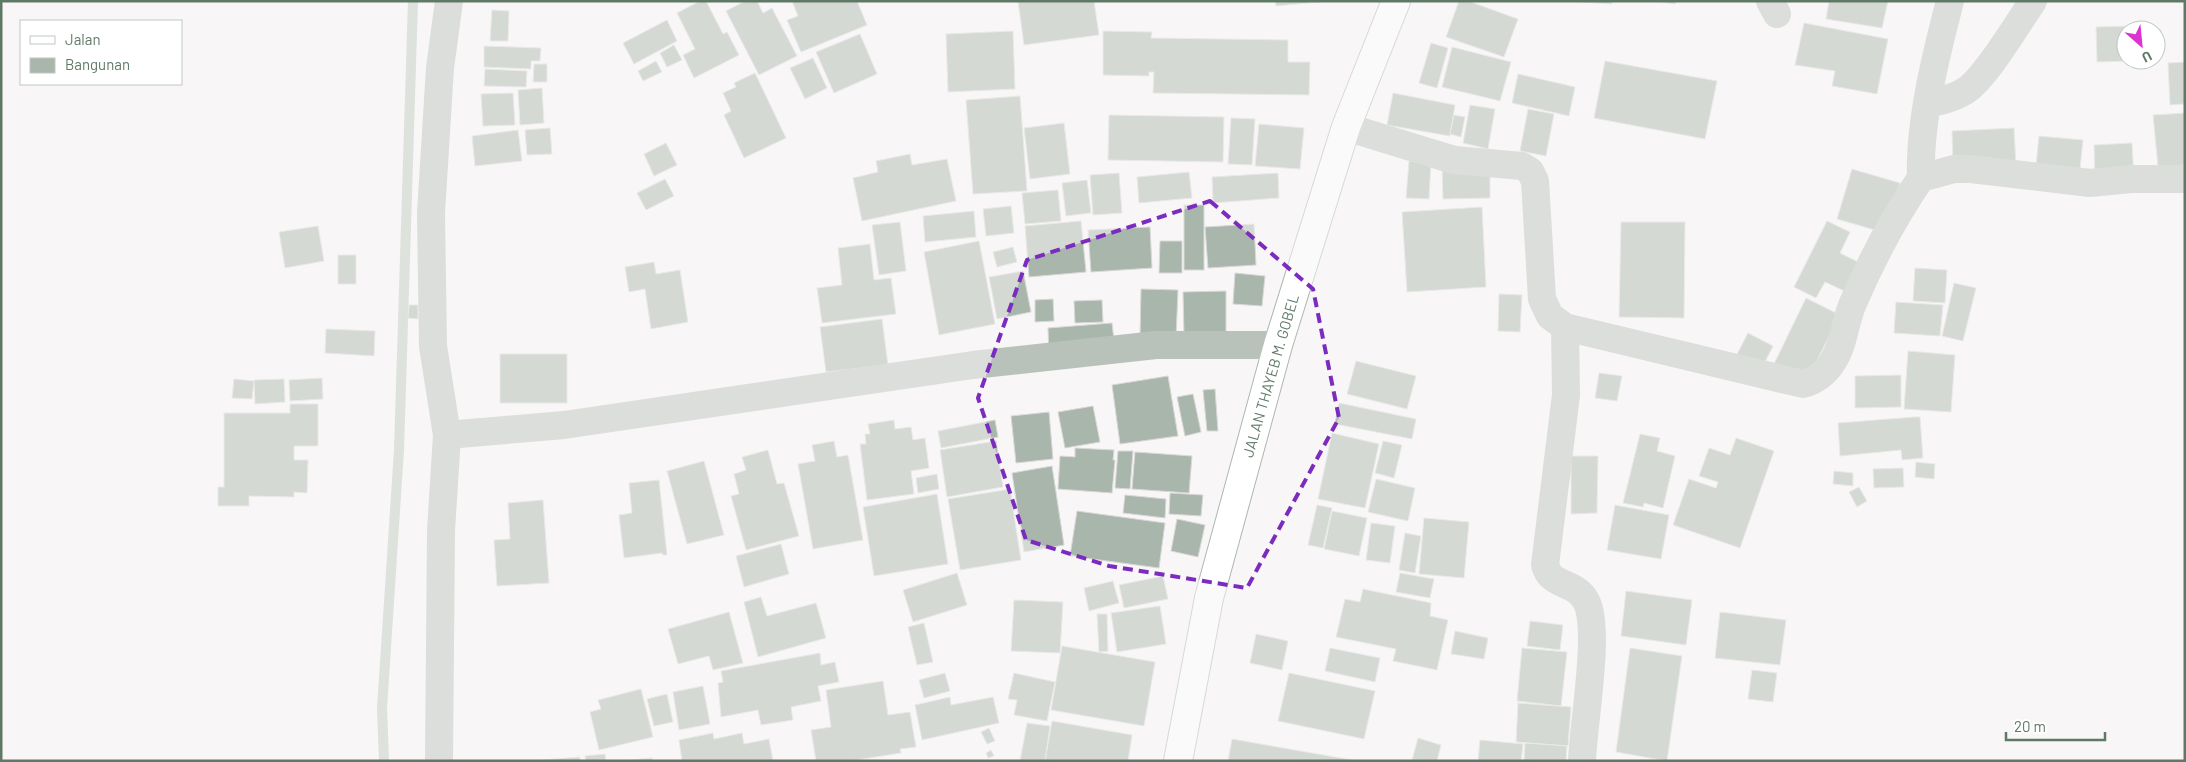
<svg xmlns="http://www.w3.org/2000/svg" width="2186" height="762" font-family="Barlow,sans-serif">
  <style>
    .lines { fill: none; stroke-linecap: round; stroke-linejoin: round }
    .stream { stroke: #bccabc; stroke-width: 10 }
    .building { fill: #a9b6ac; stroke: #dad8d9 }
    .major-casing { stroke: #adb7b0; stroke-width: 30 }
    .minor { stroke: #b8c2bb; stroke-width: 28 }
    .major { stroke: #fff; stroke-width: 28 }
    .marked { fill: none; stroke: #7b2cbf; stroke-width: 4; stroke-dasharray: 10 6; stroke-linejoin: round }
    .labels { text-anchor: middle; stroke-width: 5; stroke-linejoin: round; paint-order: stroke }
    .street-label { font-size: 15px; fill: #607967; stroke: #fff }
  </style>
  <rect width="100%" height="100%" fill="#f8f6f6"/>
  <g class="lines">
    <polyline class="stream" points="384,761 382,708 399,450 413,1"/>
  </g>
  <g class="building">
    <polygon points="700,1 706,1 723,34 727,32 739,55 694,78 683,55 695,49 677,13"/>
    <polygon points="745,1 757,1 763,13 772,8 797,56 759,75 726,11"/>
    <polygon points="792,1 857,1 867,25 801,52 787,20 798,16"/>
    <polygon points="1018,1 1094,1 1099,35 1024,45"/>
    <polygon points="1275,1 1328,1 1276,6"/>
    <polygon points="1459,1 1468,1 1518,19 1504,57 1446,37"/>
    <polygon points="1567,1 1612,1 1612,4"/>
    <polygon points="1655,1 1676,1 1675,4"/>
    <polygon points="1829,1 1888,1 1882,28 1826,19"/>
    <polygon points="492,10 509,11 508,41 490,41"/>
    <polygon points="667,20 677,41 634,64 623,43"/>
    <polygon points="1804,23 1888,39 1877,94 1832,86 1835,71 1795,65"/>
    <polygon points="2129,26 2129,30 2126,30 2126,60 2130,61 2097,62 2096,27"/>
    <polygon points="1013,31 1015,89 948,92 946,34"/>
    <polygon points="1103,31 1152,32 1151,38 1288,40 1288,62 1310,62 1309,95 1153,93 1154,72 1149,72 1149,76 1103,75"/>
    <polygon points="860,34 877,74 834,93 816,52"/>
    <polygon points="1431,43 1448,48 1437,88 1419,83"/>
    <polygon points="674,45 682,60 667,67 660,53"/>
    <polygon points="484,46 541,48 540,61 531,61 531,69 484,67"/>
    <polygon points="1452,47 1511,62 1500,101 1442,87"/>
    <polygon points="813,58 827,88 805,99 790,68"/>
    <polygon points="656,61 662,72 643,81 638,71"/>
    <polygon points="1605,61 1717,81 1705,139 1594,118"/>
    <polygon points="2185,62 2185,104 2170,105 2168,63"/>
    <polygon points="534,64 547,64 547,82 533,82"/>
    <polygon points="485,69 527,71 526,87 484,86"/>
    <polygon points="755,73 786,138 744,158 724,115 731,111 723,93 736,87 734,83"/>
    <polygon points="1518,74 1575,87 1569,116 1512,103"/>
    <polygon points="542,88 544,123 520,125 518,90"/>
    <polygon points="513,93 515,125 483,126 481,94"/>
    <polygon points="1393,93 1455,105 1450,136 1387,125"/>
    <polygon points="1020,96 1027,191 973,194 966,100"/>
    <polygon points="1470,105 1495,109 1488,149 1463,143"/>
    <polygon points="1528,109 1554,114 1546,156 1520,151"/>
    <polygon points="2185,113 2185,165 2158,167 2153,115"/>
    <polygon points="1109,115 1224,117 1223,162 1108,160"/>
    <polygon points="1454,115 1465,117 1461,137 1450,134"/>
    <polygon points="1231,118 1255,119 1252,165 1228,164"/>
    <polygon points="1064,123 1070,174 1030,179 1024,128"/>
    <polygon points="1259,124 1304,128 1300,169 1255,166"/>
    <polygon points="550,128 552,154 527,155 525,130"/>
    <polygon points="2014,128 2016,166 1953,169 1952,131"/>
    <polygon points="518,130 522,161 475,166 472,136"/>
    <polygon points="2039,136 2083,140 2079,179 2035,175"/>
    <polygon points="666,143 677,165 654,176 644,154"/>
    <polygon points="2132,143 2134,178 2095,180 2094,145"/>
    <polygon points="910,154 912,165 947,159 956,201 862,221 853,178 878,172 876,161"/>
    <polygon points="1409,161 1431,162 1429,199 1406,198"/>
    <polygon points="1490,166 1490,198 1443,199 1442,167"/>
    <polygon points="1852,169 1900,183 1885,233 1837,219"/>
    <polygon points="1189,172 1192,198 1139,203 1137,177"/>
    <polygon points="1119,173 1122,213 1093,215 1090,175"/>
    <polygon points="1278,173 1279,198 1213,203 1212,177"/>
    <polygon points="665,179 674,196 646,210 637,193"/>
    <polygon points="1087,180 1091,213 1066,216 1062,183"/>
    <polygon points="1058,190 1061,221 1025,224 1022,193"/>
    <rect x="1184" y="205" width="20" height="65"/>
    <polygon points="1011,206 1014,233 986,236 983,209"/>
    <polygon points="1482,207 1486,287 1407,292 1402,212"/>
    <polygon points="974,211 976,237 925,242 923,216"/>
    <polygon points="1081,221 1086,272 1029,277 1025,226"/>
    <polygon points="1827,221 1850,232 1840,253 1868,267 1853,295 1825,282 1816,298 1794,287"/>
    <polygon points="900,222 906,271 879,275 872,225"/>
    <polygon points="1621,222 1685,222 1684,318 1619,317"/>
    <polygon points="1254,224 1256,265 1208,268 1205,227"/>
    <polygon points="318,226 324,261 285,268 279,232"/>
    <polygon points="1150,227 1152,268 1091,272 1088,230"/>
    <polygon points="979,241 995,324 939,335 924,252"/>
    <polygon points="1160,241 1182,241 1182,273 1159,273"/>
    <polygon points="870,244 874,280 891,278 896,314 822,323 817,288 842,285 838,248"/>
    <polygon points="1013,247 1017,262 997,267 993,252"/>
    <rect x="338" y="255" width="18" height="29"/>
    <polygon points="654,262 656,274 680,270 688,322 651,329 645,289 629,292 625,267"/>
    <polygon points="1915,268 1947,270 1945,303 1913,301"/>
    <polygon points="1023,271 1031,312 997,319 989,277"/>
    <polygon points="1235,273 1265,276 1262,306 1233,304"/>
    <polygon points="1954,283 1976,288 1963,341 1942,336"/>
    <polygon points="1141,289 1178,290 1176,338 1140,338"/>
    <polygon points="1226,291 1226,334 1184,334 1183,292"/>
    <polygon points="1499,294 1522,295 1520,332 1498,331"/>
    <polygon points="1806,298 1840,315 1806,382 1773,366"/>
    <polygon points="1053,299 1054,321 1035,322 1035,300"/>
    <polygon points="1102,300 1103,322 1075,323 1074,301"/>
    <polygon points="1896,302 1943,305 1940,336 1894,333"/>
    <polygon points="409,305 418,305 418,319 408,318"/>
    <polygon points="882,319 888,365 826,372 820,327"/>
    <polygon points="1112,323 1115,349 1049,354 1048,328"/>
    <polygon points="326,329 375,331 374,356 325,353"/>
    <polygon points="1748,333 1773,346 1761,370 1735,358"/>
    <polygon points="1908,351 1955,355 1951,412 1904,409"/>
    <rect x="500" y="354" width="67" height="49"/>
    <polygon points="1356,361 1416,376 1407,409 1347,394"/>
    <polygon points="1599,373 1622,376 1617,401 1595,398"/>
    <polygon points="1901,375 1901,407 1855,408 1855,376"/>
    <polygon points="1168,376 1178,436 1120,444 1112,385"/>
    <polygon points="322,378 323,399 290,401 289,380"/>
    <polygon points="234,379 254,381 252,399 232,398"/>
    <polygon points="284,379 285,402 255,404 254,380"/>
    <polygon points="1215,389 1218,431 1207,431 1203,390"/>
    <polygon points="1193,394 1201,432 1185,436 1177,397"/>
    <polygon points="1339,403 1416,419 1412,439 1335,424"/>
    <polygon points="290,404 318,404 318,446 294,446 294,460 308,460 307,493 294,492 294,497 249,496 249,506 218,506 218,487 224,487 224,413 290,413"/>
    <polygon points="1093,406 1100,442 1065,448 1058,412"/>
    <polygon points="1049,412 1053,459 1016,463 1011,416"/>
    <polygon points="1914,417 1920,417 1923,458 1902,460 1901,450 1840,456 1838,423"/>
    <polygon points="894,420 895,429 911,427 913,440 925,438 929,468 911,471 914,494 867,500 860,444 866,444 865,434 870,434 868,424"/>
    <polygon points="995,420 998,437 941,448 938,431"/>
    <polygon points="1332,433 1379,444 1365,508 1318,499"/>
    <polygon points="1640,434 1660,438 1657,451 1675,456 1663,508 1644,503 1643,507 1623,503"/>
    <polygon points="1736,438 1774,451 1740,548 1673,525 1689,479 1716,488 1718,482 1699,476 1709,448 1730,455"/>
    <polygon points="834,441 837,457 848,455 863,540 813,549 798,464 815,461 812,445"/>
    <polygon points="996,441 1003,487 947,497 940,450"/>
    <polygon points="1383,441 1402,445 1394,478 1375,473"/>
    <polygon points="1075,448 1114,450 1113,460 1115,460 1112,493 1058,489 1060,456 1075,457"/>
    <polygon points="768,450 777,484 784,483 799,536 746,550 731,496 739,494 734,474 746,470 742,457"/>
    <polygon points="1118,451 1133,451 1130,489 1115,488"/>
    <polygon points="1135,452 1192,456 1189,493 1132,489"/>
    <polygon points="1571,456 1598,456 1597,513 1571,514"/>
    <polygon points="704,461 724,535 687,544 667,471"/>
    <polygon points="1916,462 1935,464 1934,479 1915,477"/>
    <polygon points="1052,466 1064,545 1024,552 1012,473"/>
    <polygon points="1903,468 1904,487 1874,488 1873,469"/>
    <polygon points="1834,471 1853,473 1853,486 1833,484"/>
    <polygon points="937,474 939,489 918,493 916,478"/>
    <polygon points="1376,479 1415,488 1408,521 1368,512"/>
    <polygon points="659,480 667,555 663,555 662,553 624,558 619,515 632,513 629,483"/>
    <polygon points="1859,487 1867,501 1857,507 1849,492"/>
    <polygon points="1010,489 1021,560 960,570 948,499"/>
    <polygon points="1170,493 1203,495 1201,516 1169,514"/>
    <polygon points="937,494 948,564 874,576 863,507"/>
    <polygon points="1125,495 1166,499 1165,518 1123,513"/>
    <polygon points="543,500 549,583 497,586 494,540 510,539 508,503"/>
    <polygon points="1317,505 1332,508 1323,548 1308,545"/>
    <polygon points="1615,505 1669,515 1661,559 1607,550"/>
    <polygon points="1077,511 1165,523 1159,568 1070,556"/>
    <polygon points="1332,511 1367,518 1359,556 1324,549"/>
    <polygon points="1424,518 1469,522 1464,578 1419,574"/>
    <polygon points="1177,519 1205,525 1198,557 1171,551"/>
    <polygon points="1371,523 1395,526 1390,563 1366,560"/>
    <polygon points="1405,533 1421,536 1415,573 1399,570"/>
    <polygon points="781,544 789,574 744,587 736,556"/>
    <polygon points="957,573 967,605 913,622 903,590"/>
    <polygon points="1400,573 1434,579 1430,598 1396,592"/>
    <polygon points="1163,576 1168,599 1124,608 1119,585"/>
    <polygon points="1113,581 1119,603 1089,611 1084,588"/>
    <polygon points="1363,589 1431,603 1430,616 1448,620 1437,670 1393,661 1396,649 1336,637 1345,599 1360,602"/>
    <polygon points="1626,591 1692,600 1686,645 1621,636"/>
    <polygon points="761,597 767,616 816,603 826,638 758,657 744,602"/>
    <polygon points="1014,600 1063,602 1060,653 1011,651"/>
    <polygon points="1160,606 1166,644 1117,652 1111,613"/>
    <polygon points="729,612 743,663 713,670 709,656 678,664 668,629"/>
    <polygon points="1720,612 1786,620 1780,665 1715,658"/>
    <polygon points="1097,614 1107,614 1108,651 1099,652"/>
    <polygon points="1530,621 1563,625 1560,650 1527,646"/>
    <polygon points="924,623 933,662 917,665 908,627"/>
    <polygon points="1455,631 1488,638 1484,659 1451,654"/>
    <polygon points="1256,634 1288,641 1282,670 1250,663"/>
    <polygon points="1062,646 1155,662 1144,726 1051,710"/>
    <polygon points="1330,648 1380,658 1375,682 1325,671"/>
    <polygon points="1522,648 1567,652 1561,706 1517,701"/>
    <polygon points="1630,648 1682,656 1667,761 1616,752"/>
    <polygon points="820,653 821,665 835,662 839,682 818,686 821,701 791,707 793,720 761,725 758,710 721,717 718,683 723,682 721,671"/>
    <polygon points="1752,670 1777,673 1773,702 1748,699"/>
    <polygon points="945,673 950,691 924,698 919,680"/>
    <polygon points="1014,673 1055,682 1047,721 1014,715 1017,700 1008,699"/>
    <polygon points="1289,673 1375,691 1364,739 1278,721"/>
    <polygon points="883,681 888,715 910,712 916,747 900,749 901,753 850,761 816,761 811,730 831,727 826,690"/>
    <polygon points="703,686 710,724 679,730 673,692"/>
    <polygon points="641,689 653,737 599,750 590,712 601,709 598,700"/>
    <polygon points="667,694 673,722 654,726 647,699"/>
    <polygon points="950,697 951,705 993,697 999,723 922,740 915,705"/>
    <polygon points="1518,703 1571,707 1568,746 1516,742"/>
    <polygon points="1052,721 1132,735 1128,761 1045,761"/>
    <polygon points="1027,723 1050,726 1045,761 1020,761"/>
    <polygon points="989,728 995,741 987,744 981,732"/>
    <polygon points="713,733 714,739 742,733 744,744 769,739 773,761 682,761 679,740"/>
    <polygon points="1418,738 1441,745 1437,761 1412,760"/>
    <polygon points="1232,739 1358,761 1228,761"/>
    <polygon points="1480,740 1523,744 1521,761 1478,761"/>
    <polygon points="1525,743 1567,746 1566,761 1524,761"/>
    <polygon points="991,750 994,756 988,758 986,753"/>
    <polygon points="605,754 606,761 586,761 585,756"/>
    <polygon points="580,757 580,761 542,761 542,760"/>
    <polygon points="652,758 653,761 622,761"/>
  </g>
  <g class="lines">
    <g class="major-casing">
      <polyline id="major" points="1178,761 1209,598 1278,345 1346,127 1396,1"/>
    </g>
    <g class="minor">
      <polyline points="1770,1 1777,14"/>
      <path d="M1928 104C1941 101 1954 98 1965 91 1985 79 2018 23 2033 1"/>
      <polyline points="1346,127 1454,160 1522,166 1530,171 1535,181 1542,299 1550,316 1565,327"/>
      <path d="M1921 178C1919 122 1936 55 1950 1"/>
      <polyline points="447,435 564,425 973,365 1156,345 1278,345"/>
      <polyline points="439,761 441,531 447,435 433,346 431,213 440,68 449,1"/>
      <path d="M1582 761C1583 725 1601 628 1586 601 1577 584 1559 586 1550 575 1548 573 1546 568 1545 565L1566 395 1565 327 1803 384C1815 381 1827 372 1833 361 1844 345 1845 321 1853 303 1872 259 1894 217 1921 178L1954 169H1971L2090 183 2131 179H2185"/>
    </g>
    <use href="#major" class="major"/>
  </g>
  <path d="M0 0H2186V762H0ZM1210 201 1313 289 1339 418 1247 588 1109 566 1026 540 978 398 1027 260Z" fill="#f8f6f6" fill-opacity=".55" fill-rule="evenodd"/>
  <path class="marked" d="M1210 201 1313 289 1339 418 1247 588 1109 566 1026 540 978 398 1027 260Z"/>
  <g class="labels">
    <g class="street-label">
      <text transform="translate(1271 376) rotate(-74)" y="5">JALAN THAYEB M. GOBEL</text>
    </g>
  </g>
  <rect width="2186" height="762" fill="none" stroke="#607967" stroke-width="5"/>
  <rect x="20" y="20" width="162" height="65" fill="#ffffff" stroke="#bfc9c2"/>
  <rect x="30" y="36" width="25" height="8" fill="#ffffff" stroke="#bfc9c2"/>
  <text x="65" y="45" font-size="15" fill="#607967">Jalan</text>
  <rect x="30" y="58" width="25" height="15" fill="#a9b6ac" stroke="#bfc9c2"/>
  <text x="65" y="70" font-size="15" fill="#607967">Bangunan</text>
  <g transform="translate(2141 45) rotate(153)"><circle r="24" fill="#ffffff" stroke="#bfc9c2"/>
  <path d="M0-4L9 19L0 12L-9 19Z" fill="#da35d1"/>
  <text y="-8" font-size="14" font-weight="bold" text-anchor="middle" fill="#607967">U</text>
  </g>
  <path d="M2006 732v8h99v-8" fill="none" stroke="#607967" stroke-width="2.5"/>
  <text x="2014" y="732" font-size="15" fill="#607967" stroke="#ffffff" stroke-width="4" paint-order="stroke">20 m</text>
</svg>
